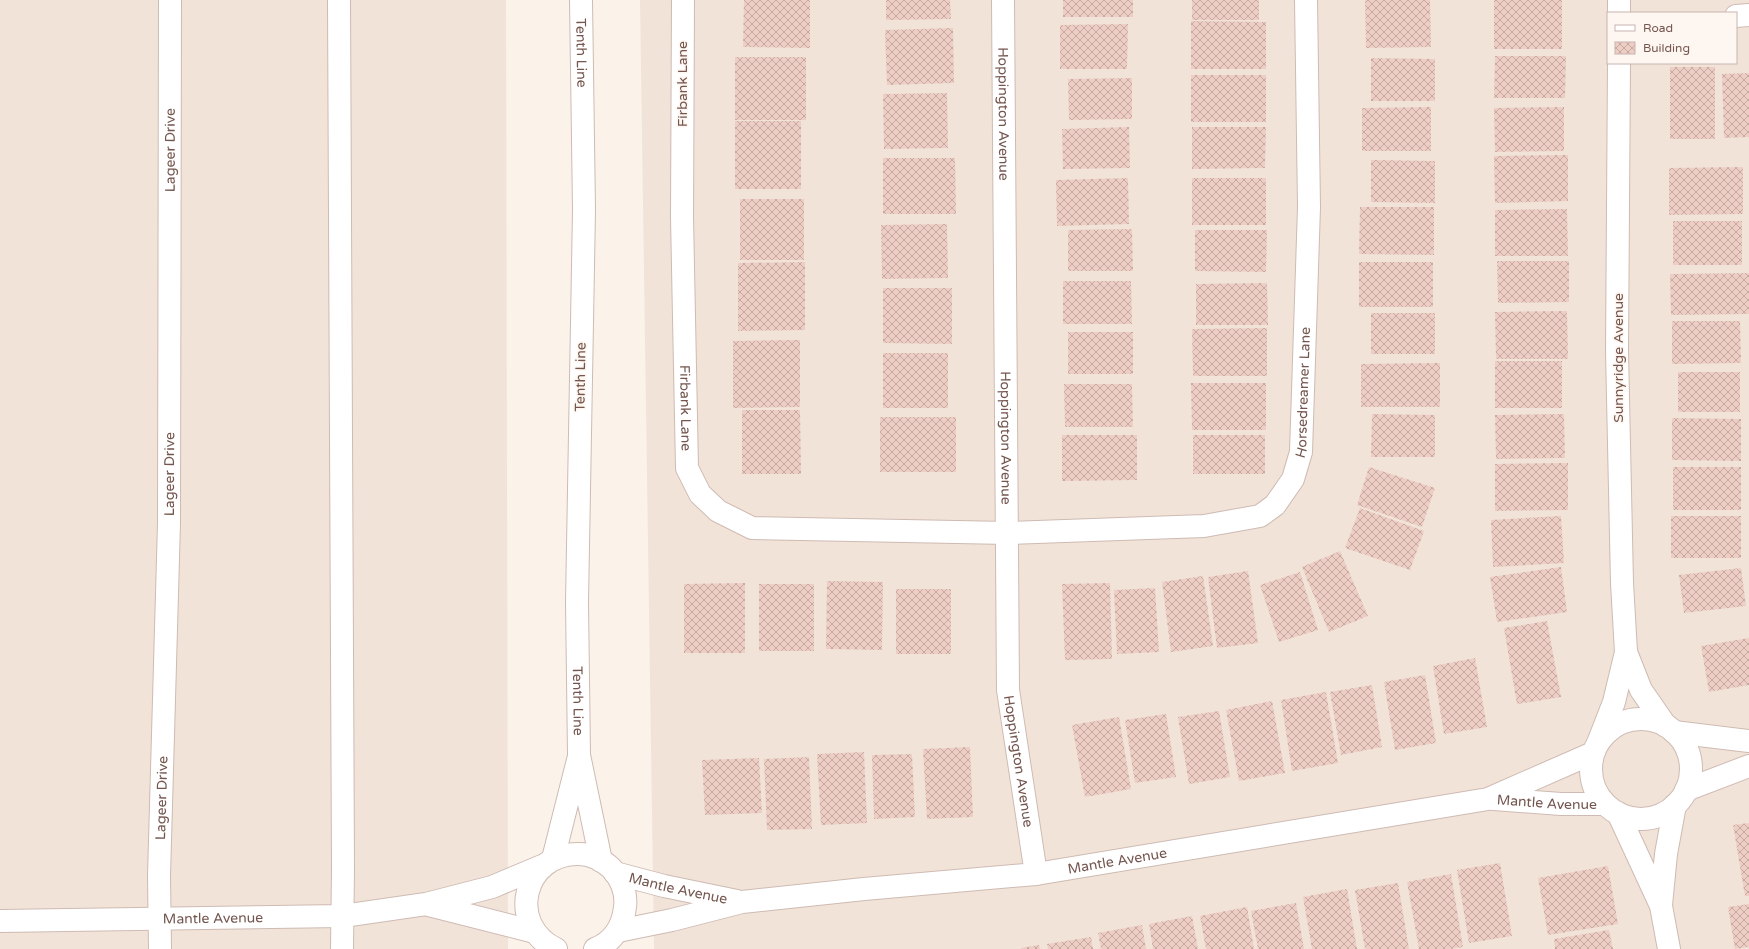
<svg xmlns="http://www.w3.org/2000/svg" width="1749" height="949" font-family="'Varela Round',sans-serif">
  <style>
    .residential { fill: #f2e3d9; fill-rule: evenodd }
    .building { fill: url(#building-cross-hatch) }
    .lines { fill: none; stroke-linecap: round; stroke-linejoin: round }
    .minor-casing { stroke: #cebbb3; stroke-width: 24 }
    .minor { stroke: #fff; stroke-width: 22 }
    .labels { text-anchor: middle; stroke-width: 3; stroke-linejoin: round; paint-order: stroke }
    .street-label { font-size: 14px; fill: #74564f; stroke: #fef6f0 }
  </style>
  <defs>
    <pattern id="building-cross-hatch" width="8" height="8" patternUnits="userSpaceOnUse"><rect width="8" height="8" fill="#eecec4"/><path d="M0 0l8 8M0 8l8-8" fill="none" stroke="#c5aaa2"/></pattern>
  </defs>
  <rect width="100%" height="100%" fill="#fbf2ea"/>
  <g class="residential">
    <polygon points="0,0 506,0 508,949 0,949"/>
    <path d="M640 0H1749V949H654ZM1608 13H1736V63H1608Z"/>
  </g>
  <g class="building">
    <polygon points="744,0 810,0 810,48 743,47"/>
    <polygon points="886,0 950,0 951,19 886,20"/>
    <rect x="1063" y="0" width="70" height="17"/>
    <rect x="1192" y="0" width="67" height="20"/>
    <polygon points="1365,0 1430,0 1431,47 1366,48"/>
    <rect x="1494" y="0" width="68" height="49"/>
    <polygon points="1191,21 1266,22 1266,69 1191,69"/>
    <polygon points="1128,24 1127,69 1060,69 1060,25"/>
    <polygon points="953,28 954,83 887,85 885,30"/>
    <polygon points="1495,56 1566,56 1565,98 1494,98"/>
    <rect x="735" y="57" width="71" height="63"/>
    <polygon points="1371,58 1435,59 1435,101 1371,101"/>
    <rect x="1670" y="67" width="45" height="72"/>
    <polygon points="1749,73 1749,137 1724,138 1722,74"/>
    <rect x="1191" y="75" width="75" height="47"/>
    <polygon points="1132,78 1132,119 1069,120 1068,79"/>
    <polygon points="947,93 948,148 884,149 883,94"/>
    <polygon points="1431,107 1431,151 1362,151 1362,108"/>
    <polygon points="1564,107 1564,151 1495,152 1494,108"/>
    <rect x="735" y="121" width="66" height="68"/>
    <polygon points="1129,127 1130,168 1063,169 1062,129"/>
    <polygon points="1192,127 1266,127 1265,168 1192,169"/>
    <polygon points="1568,155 1568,201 1495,203 1494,156"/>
    <polygon points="883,158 955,158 956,214 883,214"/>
    <polygon points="1371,160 1435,161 1435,203 1371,202"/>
    <polygon points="1743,167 1743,214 1669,215 1669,168"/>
    <polygon points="1128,178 1129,224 1057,226 1056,180"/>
    <rect x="1192" y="178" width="74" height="47"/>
    <rect x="740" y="199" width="64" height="61"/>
    <polygon points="1360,207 1434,207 1434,255 1359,254"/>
    <polygon points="1567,209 1568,256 1495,256 1495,210"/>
    <rect x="1673" y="221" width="69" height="44"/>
    <polygon points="947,224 948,278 882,279 881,225"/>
    <polygon points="1132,229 1133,271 1068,271 1068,230"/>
    <polygon points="1195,230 1267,230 1266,272 1195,271"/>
    <polygon points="1497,261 1569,261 1569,302 1498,303"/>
    <polygon points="805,262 805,330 738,331 738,263"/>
    <rect x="1359" y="262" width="74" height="45"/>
    <polygon points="1749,273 1749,314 1671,315 1670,274"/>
    <polygon points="1063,281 1131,281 1132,324 1063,324"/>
    <polygon points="1267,283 1268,325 1196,325 1196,284"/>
    <polygon points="883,288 952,288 952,344 883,343"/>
    <polygon points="1567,311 1568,359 1496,359 1495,312"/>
    <rect x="1371" y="313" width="64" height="41"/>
    <polygon points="1672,321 1740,321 1741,363 1672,364"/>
    <polygon points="1267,328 1267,376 1193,376 1192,329"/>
    <rect x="1068" y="332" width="65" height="42"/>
    <polygon points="800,340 800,407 733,408 733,341"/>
    <rect x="883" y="353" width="65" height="55"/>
    <rect x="1495" y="361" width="67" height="47"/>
    <polygon points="1440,363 1440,407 1361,407 1361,364"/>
    <rect x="1678" y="372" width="62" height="40"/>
    <polygon points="1191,383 1266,383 1266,430 1192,430"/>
    <polygon points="1064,384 1132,384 1133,427 1065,427"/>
    <polygon points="742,410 800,410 801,474 742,474"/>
    <polygon points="1372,414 1435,415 1435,457 1371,457"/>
    <polygon points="1564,414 1565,458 1496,459 1495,415"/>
    <rect x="880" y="417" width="76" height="55"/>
    <polygon points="1672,418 1741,419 1741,461 1672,460"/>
    <polygon points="1062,435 1137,435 1137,480 1062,481"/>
    <rect x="1193" y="435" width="72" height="39"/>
    <polygon points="1568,463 1568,510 1495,511 1495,464"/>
    <polygon points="1369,467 1435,488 1422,527 1357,505"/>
    <rect x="1673" y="467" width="68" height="43"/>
    <polygon points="1360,508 1424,531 1410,570 1345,548"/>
    <polygon points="1561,516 1564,563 1493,567 1491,520"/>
    <rect x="1671" y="516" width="70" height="42"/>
    <polygon points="1340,551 1368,616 1329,632 1302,567"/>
    <polygon points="1561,567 1567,612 1497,622 1490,577"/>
    <polygon points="1741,568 1746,606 1684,613 1679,575"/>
    <polygon points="1248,571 1258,643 1217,648 1208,577"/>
    <polygon points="1300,572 1318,630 1279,642 1260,585"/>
    <polygon points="1203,576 1213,646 1171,652 1162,582"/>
    <polygon points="827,581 883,582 882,650 826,649"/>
    <polygon points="745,583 745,653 684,653 684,584"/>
    <polygon points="1110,583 1112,659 1065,660 1062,584"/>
    <rect x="759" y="584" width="55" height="67"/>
    <polygon points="1155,588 1159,652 1117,654 1114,590"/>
    <rect x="896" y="589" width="55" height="65"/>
    <polygon points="1547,621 1561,697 1517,704 1504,628"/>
    <polygon points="1749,638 1749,685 1709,692 1701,646"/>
    <polygon points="1475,658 1487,727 1444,734 1433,666"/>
    <polygon points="1425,675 1436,743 1395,750 1384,682"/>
    <polygon points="1372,685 1382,747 1341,755 1330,692"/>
    <polygon points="1326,692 1338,763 1292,771 1281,700"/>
    <polygon points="1272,701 1285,773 1239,781 1226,710"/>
    <polygon points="1219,711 1230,777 1189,784 1178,717"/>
    <polygon points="1166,714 1176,777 1135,783 1125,720"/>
    <polygon points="1119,717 1131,789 1085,797 1072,725"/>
    <polygon points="970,747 973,817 927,819 923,749"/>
    <polygon points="864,752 867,823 821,825 817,754"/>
    <polygon points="912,754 915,817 874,819 872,755"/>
    <polygon points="809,757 812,829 767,830 764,759"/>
    <polygon points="759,758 762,813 705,815 702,760"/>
    <polygon points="1749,823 1749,896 1745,896 1733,825"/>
    <polygon points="1500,863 1512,936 1469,943 1457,870"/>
    <polygon points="1608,866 1618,924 1548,935 1538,878"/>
    <polygon points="1451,874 1463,947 1450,949 1419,949 1407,882"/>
    <polygon points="1398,883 1409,949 1365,949 1355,890"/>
    <polygon points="1347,889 1357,949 1312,949 1303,897"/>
    <polygon points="1296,903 1304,949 1258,949 1251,911"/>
    <polygon points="1749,904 1749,947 1735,949 1728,907"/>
    <polygon points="1247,907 1254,949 1206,949 1200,916"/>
    <polygon points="1192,916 1198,949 1153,949 1149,924"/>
    <polygon points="1142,925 1146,949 1101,949 1098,933"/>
    <polygon points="1609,930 1613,949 1555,949 1554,939"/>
    <polygon points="1091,937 1093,949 1048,949 1047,944"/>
    <polygon points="1039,945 1040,949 1021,949 1021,948"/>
  </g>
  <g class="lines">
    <g class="minor-casing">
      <g id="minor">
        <polyline points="339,0 343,869 342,949"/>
        <path id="s1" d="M581 0 584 210 577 602 579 755 601 861"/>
        <path id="s2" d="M683 0 682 217 687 468 700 494 718 511 752 528 1008 533 1204 526 1260 516 1275 505 1293 479 1301 452 1309 207 1306 0"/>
        <path id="s3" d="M1003 0 1008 690 1036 874"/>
        <polyline points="1619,13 1619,0"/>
        <polyline points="1736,16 1749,15"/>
        <polyline points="1626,652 1641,690 1666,726"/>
        <circle cx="1641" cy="769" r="50"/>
        <polyline points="1674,732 1749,741"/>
        <polyline points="1598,743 1614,702 1626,652 1622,583 1617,351 1619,63"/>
        <polyline points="1686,790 1749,766"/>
        <path id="s4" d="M1494 799 1561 804H1605"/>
        <polyline points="1618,813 1661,906 1669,949"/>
        <polyline points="553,859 578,760"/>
        <path id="s5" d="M615 873 664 886 737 901"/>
        <polyline points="429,905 535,932"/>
        <polyline points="1661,905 1666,854 1675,805"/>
        <path id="s6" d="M0 921 343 916 426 904 492 887 542 866"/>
        <path id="s7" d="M618 931 672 920 742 902 864 889 1036 874 1488 799 1593 753"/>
        <path id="s8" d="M160 949 159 876 169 523 170 0"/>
        <path d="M556 949C506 925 523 853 579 854 590 854 603 860 611 868 621 878 627 893 625 907 623 926 613 942 595 949"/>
      </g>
    </g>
    <use href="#minor" class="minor"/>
  </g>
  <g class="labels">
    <g class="street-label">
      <text dy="5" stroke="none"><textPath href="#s1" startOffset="53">Tenth Line</textPath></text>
      <text transform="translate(682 84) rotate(-90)" y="5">Firbank Lane</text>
      <text dy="5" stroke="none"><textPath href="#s3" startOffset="114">Hoppington Avenue</textPath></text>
      <text dy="5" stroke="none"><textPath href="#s8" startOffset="799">Lageer Drive</textPath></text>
      <text transform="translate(1618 358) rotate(-90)" y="5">Sunnyridge Avenue</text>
      <text transform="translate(580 377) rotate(-89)" y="5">Tenth Line</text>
      <text dy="5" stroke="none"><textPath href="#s2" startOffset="1207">Horsedreamer Lane</textPath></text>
      <text dy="5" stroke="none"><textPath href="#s2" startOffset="408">Firbank Lane</textPath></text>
      <text dy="5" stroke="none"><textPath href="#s3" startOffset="438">Hoppington Avenue</textPath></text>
      <text dy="5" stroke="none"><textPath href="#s8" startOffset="475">Lageer Drive</textPath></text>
      <text dy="5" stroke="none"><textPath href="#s1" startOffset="701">Tenth Line</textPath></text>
      <text dy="5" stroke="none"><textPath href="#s3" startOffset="762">Hoppington Avenue</textPath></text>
      <text dy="5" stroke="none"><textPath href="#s8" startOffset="151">Lageer Drive</textPath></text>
      <text dy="5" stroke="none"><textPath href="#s4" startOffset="53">Mantle Avenue</textPath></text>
      <text dy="5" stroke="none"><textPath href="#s7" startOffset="505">Mantle Avenue</textPath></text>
      <text dy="5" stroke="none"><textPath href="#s5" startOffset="65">Mantle Avenue</textPath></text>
      <text dy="5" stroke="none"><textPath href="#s6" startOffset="213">Mantle Avenue</textPath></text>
    </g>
  </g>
  <rect x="1607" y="12" width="130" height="52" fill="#fef6f0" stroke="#c7b6b0"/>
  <rect x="1615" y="25" width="20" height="6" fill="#ffffff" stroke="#c7b6b0"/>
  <text x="1643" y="32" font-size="12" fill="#74564f">Road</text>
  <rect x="1615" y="42" width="20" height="12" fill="url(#building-cross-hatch)" stroke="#c7b6b0"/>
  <text x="1643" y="52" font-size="12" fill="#74564f">Building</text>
</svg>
